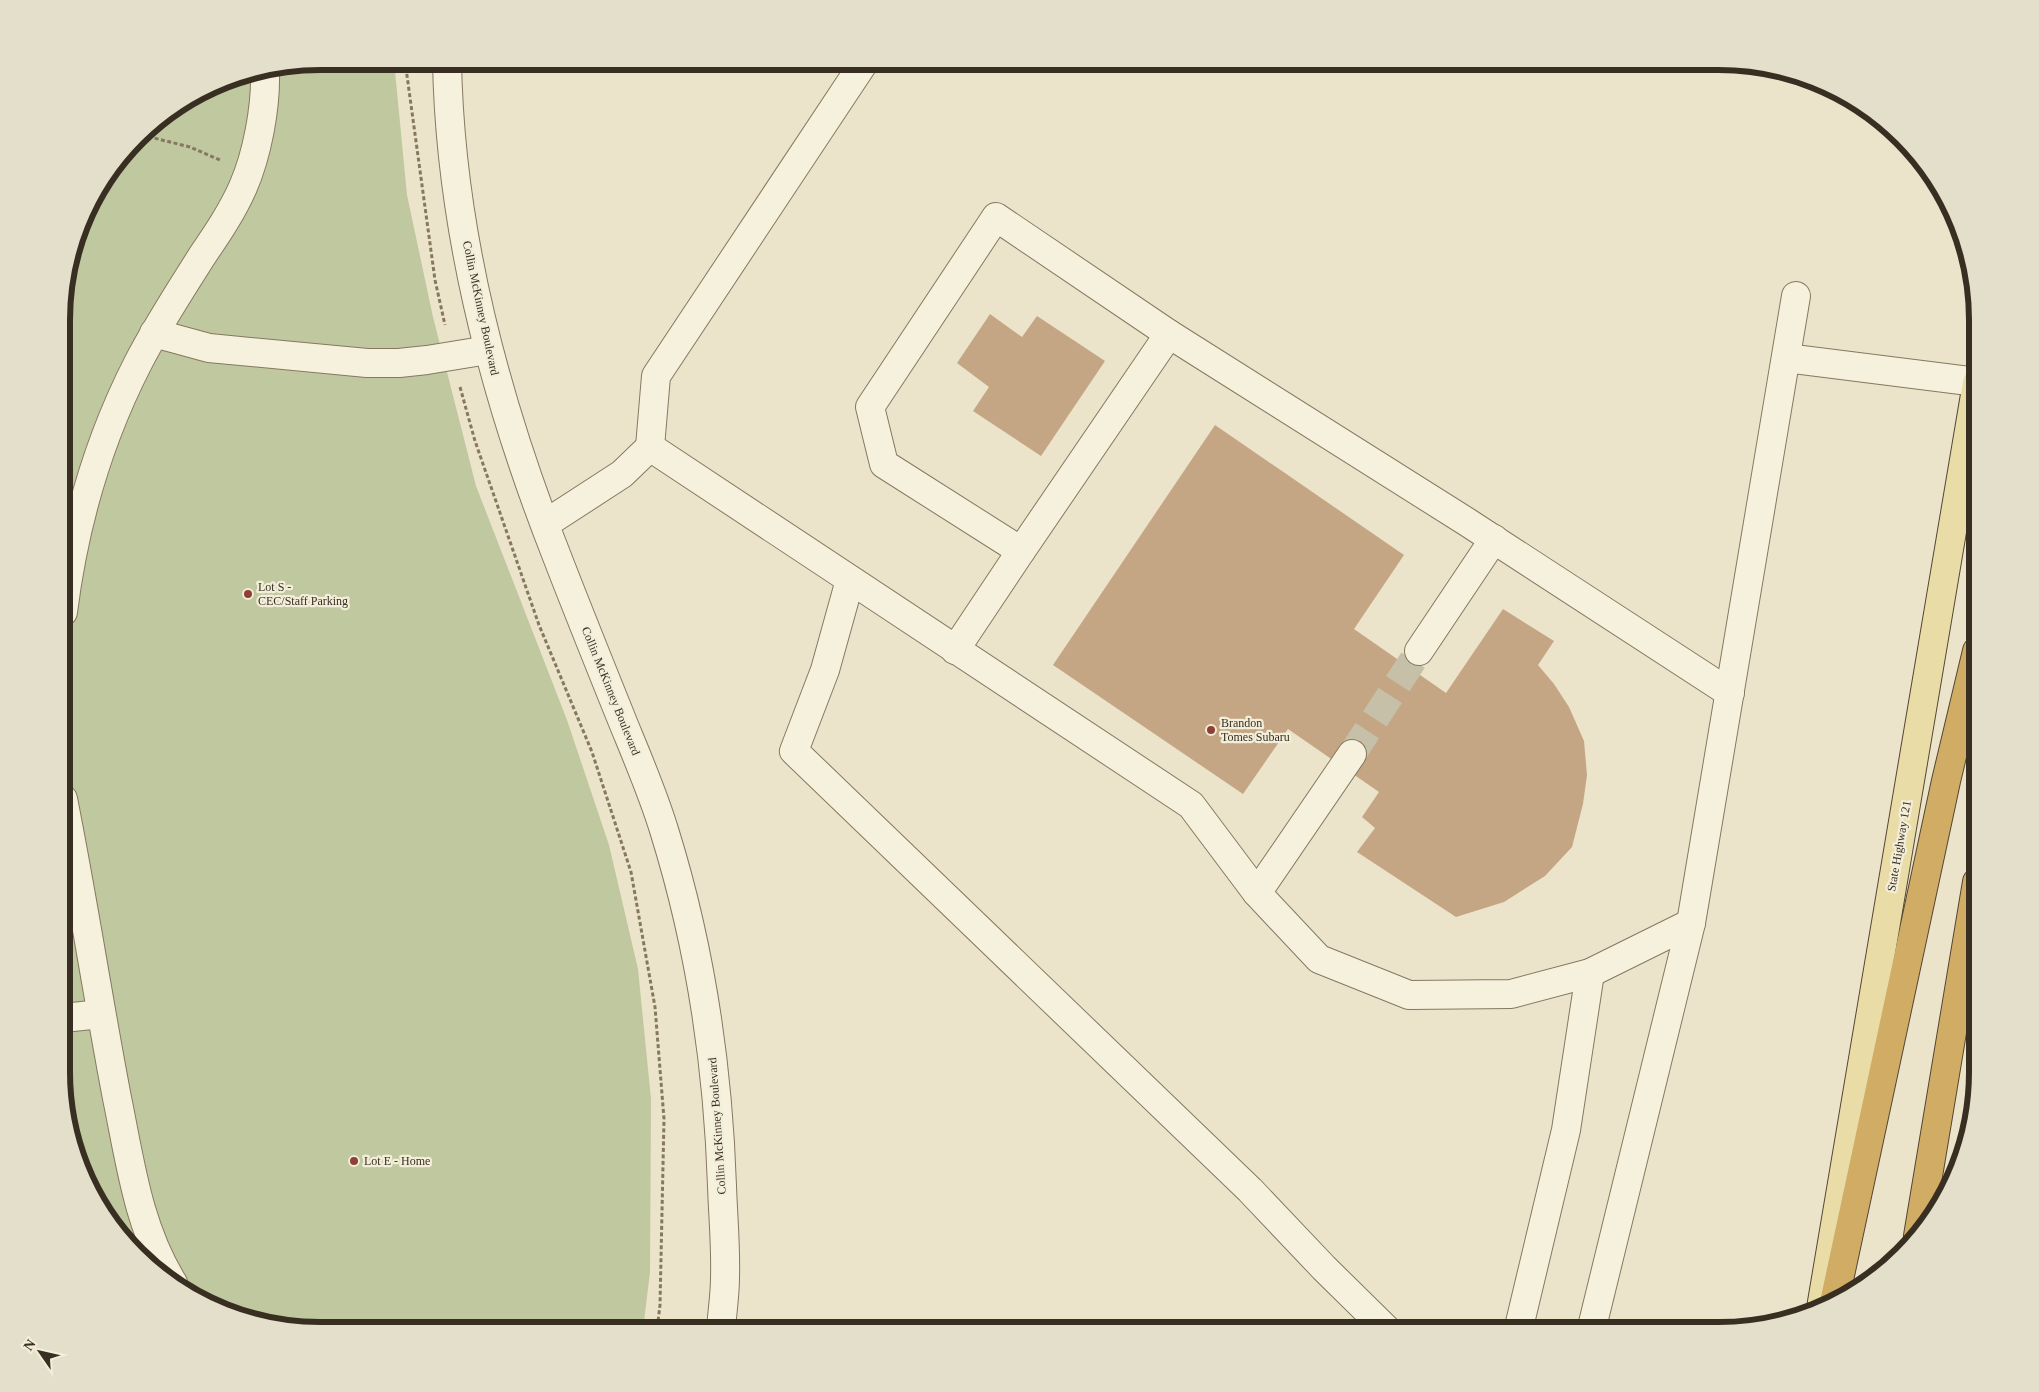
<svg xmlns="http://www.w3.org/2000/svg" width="2039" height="1392" font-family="Georgia,serif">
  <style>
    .green { fill: #bfc89f }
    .building { fill: #c5a684 }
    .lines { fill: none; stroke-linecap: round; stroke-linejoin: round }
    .minor-tunnel { stroke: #c7c0a8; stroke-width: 28; stroke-dasharray: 28 14; stroke-linecap: butt }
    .minor-casing { stroke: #867860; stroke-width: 30 }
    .major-casing { stroke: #544634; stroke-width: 30 }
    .highway-casing { stroke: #544634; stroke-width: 30 }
    .path { stroke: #867860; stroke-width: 3; stroke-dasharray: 4 2.5; stroke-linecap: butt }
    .minor { stroke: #f6f1dd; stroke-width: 28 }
    .major { stroke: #e9dca7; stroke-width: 28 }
    .highway { stroke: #d0ac65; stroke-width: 28 }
    .poi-dot { fill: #8f3f36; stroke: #f3eed9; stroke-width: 2 }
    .labels { text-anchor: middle; stroke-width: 4.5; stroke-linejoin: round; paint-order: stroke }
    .street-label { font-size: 12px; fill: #382f22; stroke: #f3eed9 }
    .poi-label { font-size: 12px; fill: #382f22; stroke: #f3eed9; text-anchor: start }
    .rim { fill: none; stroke: #382f22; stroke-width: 6 }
  </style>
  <rect width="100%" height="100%" fill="#ebe4ca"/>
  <polygon class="green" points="320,61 394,61 407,195 433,317 476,486 567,720 609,845 638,969 651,1099 650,1272 643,1330 304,1330 237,1317 163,1277 96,1201 63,1105 63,287 88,206 149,126 221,81"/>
  <g class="building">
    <polygon points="990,314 1022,337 1037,316 1105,361 1041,456 973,411 989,387 957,363"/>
    <polygon points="1215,425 1404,555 1354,629 1446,693 1503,609 1554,641 1538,665 1554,684 1569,707 1584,741 1587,775 1583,804 1572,847 1545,876 1504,902 1456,917 1357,852 1375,828 1362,817 1379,792 1288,729 1243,794 1053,665"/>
  </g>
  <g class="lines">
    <polyline class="minor-tunnel" points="1352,754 1419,651"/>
    <g class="minor-casing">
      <g id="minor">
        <path d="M447 61C450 228 495 399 556 554 578 611 601 668 624 725 638 759 653 794 664 830 700 945 718 1065 722 1186 723 1216 726 1247 725 1278 725 1295 722 1313 721 1330"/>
        <polyline points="154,333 209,348 367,363 399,363 427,360 488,350"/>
        <polyline points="1786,358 1977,382"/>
        <polyline points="650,447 656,376 865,61"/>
        <polyline points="545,524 622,474 650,447 1191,805 1257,893 1319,959 1409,995 1511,994 1590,973 1691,923"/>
        <polyline points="1021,551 1169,334"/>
        <polyline points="850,580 825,670 794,751 1250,1190 1324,1268 1388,1331"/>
        <path d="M63 612C74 525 98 441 138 363 157 326 180 291 202 256 217 234 232 212 243 187 257 155 266 108 265 72"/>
        <polyline points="955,650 1021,551 884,464 870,407 996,217 1169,334 1467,522 1730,693"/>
        <polyline points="1419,651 1494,539"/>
        <path d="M63 799C83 899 98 999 117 1098 130 1161 138 1227 173 1283"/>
        <polyline points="1257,893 1352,754"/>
        <polyline points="63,1018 101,1014"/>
        <polyline points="1518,1331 1566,1130 1590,973"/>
        <polyline points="1591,1331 1691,923 1796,296"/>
      </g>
    </g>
    <g class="major-casing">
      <polyline id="major" points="1821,1308 1977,383"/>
    </g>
    <g class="highway-casing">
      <g id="highway">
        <polyline points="1918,1236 1977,882"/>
        <polyline points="1834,1303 1946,781 1977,651"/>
      </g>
    </g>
    <g class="path">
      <polyline points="405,61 435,280 445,325"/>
      <polyline points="142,135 190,147 220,160"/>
      <polyline points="460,387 475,441 539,625 592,752 631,872 655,1007 664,1119 660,1305 657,1330"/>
    </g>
    <use href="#minor" class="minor"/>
    <use href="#major" class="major"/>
    <use href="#highway" class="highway"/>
  </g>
  <g class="poi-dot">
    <circle cx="248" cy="594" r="5"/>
    <circle cx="1211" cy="730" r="5"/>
    <circle cx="354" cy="1161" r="5"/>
  </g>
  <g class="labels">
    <g class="street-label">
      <text transform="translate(481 308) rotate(78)" y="4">Collin McKinney Boulevard</text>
      <text transform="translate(611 691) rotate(68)" y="4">Collin McKinney Boulevard</text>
      <text transform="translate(1899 846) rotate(-80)" y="4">State Highway 121</text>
      <text transform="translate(717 1126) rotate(-94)" y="4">Collin McKinney Boulevard</text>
    </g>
    <g class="poi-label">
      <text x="258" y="591">Lot S -<tspan x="258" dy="14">CEC/Staff Parking</tspan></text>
      <text x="1221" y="727">Brandon<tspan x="1221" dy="14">Tomes Subaru</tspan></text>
      <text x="364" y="1165">Lot E - Home</text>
    </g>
  </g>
  <path d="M0 0H2039V1392H0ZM320 70H1719A250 250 0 0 1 1969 320V1072A250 250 0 0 1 1719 1322H320A250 250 0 0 1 70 1072V320A250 250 0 0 1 320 70Z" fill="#e4dfca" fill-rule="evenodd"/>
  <path class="rim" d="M320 70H1719A250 250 0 0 1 1969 320V1072A250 250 0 0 1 1719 1322H320A250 250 0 0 1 70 1072V320A250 250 0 0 1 320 70Z"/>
  <g transform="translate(40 1352) rotate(304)" stroke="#f3eed9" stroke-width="4" paint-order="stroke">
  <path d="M0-4L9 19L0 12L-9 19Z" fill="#382f22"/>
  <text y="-8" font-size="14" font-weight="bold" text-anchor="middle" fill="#382f22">N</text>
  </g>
</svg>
